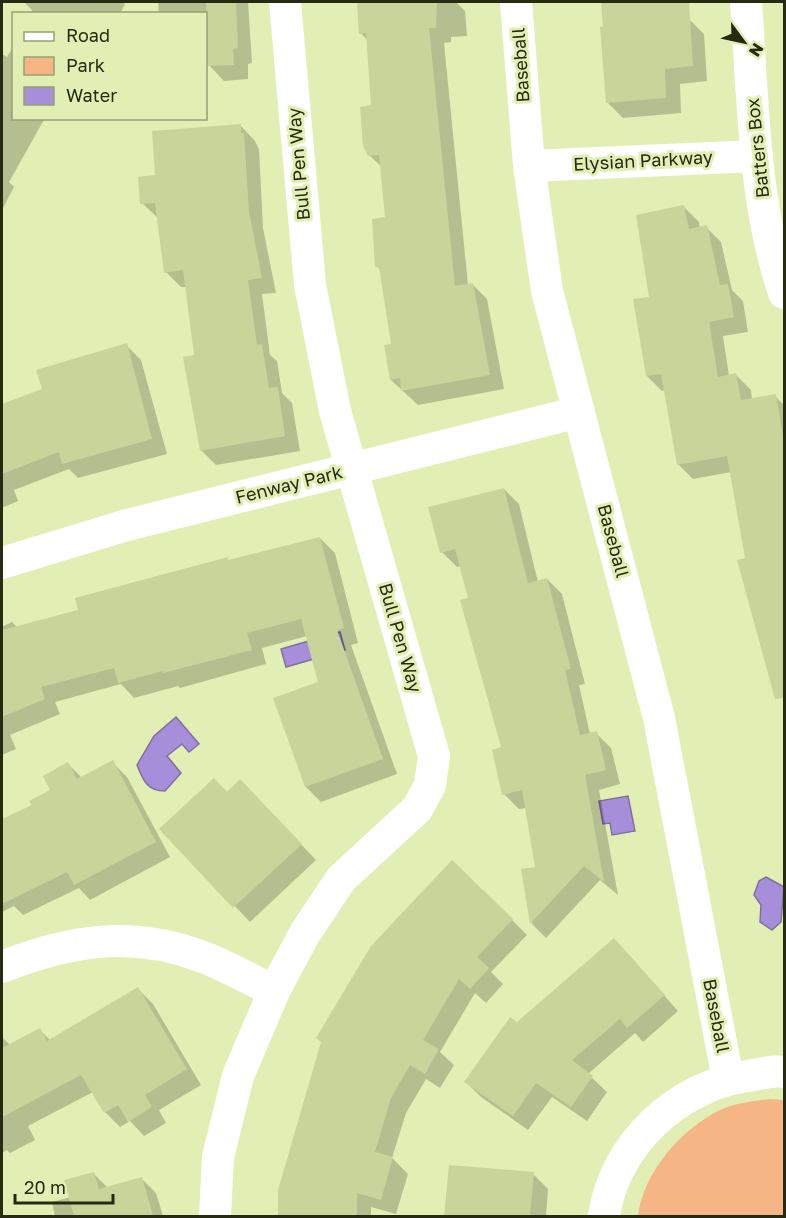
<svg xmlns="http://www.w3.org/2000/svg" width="786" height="1218" font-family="'Golos Text',sans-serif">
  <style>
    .green { fill: #f6b584 }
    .water { fill: #a78edb; stroke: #80709f; stroke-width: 1.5 }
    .shadow { fill: #0003 }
    .building { fill: #c8d49a }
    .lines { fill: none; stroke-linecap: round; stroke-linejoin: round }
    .street { stroke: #fff; stroke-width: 32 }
    .labels { text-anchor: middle; stroke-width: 6; stroke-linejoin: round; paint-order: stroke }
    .street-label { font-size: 18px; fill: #262a13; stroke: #e2efb4 }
  </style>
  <rect width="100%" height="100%" fill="#e2efb4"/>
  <path class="green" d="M770 1099 784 1100V1216H638C643 1173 681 1129 720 1110 735 1103 754 1101 770 1099Z"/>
  <g class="water">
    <polygon points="340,632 345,650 286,667 281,649"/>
    <path d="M176 717 199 744 189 752 182 744 167 756 181 773 165 791C147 791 143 780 137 765L154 736Z"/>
    <polygon points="628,796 635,831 612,835 610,823 603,824 599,801"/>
    <polygon points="766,877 784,887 781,922 772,930 760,922 761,905 754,895 759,881"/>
  </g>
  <g class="shadow">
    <polygon points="24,2 122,2 125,4 120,14 30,14 32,10"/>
    <polygon points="158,2 248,2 252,63 248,64 248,79 224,81 209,65 206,65 206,14 159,14"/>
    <polygon points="359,2 456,2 465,11 467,36 451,37 451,42 444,43 468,285 472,284 487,299 504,389 418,405 391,380 393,345 381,271 377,266 386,219 382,167 369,155 373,107 368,41 361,33"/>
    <polygon points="602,2 684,2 686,19 689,19 704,34 707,81 680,84 681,113 623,118 608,103"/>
    <polygon points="14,45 14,118 45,118 9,182 14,187 2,210 2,54 7,57"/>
    <polygon points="240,125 255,141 259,149 263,228 276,293 262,294 270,355 277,361 282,393 292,403 300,451 216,465 201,450 196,357 186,287 181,287 166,272 158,218 142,203 157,176"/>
    <polygon points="684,207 699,222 700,228 706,227 721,242 732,290 743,301 748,332 723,336 729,376 736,375 751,390 752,400 775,396 784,405 784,695 772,682 731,472 693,479 678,464 666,390 662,391 647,376 651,298"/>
    <polygon points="126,345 141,360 167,454 78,478 69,469 14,490 18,501 2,508 2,406 43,390"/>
    <polygon points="504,489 519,504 538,582 547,579 562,594 585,684 579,685 590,734 596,733 611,748 620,784 599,790 618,895 600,880 546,938 532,924 522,870 536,868 527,808 519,809 504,794 503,748 461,566 457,567 442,552"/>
    <polygon points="320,538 335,553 358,643 351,645 397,774 321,802 306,787 320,683 307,636 262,648 266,664 180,688 178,686 134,698 121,684 55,702 60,714 10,735 16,749 2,755 2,627 12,622 18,628 80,611 227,559 230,562"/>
    <polygon points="112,762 127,777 170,857 90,900 79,888 23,915 14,906 2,912 2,821 34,806 52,790 68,764 82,778"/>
    <polygon points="227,793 255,796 316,860 250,922 161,829"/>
    <polygon points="512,920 527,935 491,972 503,984 486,1003 475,993 440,1052 454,1065 440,1088 426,1079 406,1113 392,1158 408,1174 396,1214 371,1207 371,1216 280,1216 280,1190 323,1043"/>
    <polygon points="614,940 678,1011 643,1042 635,1033 588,1074 607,1092 587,1121 552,1097 528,1130 481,1097 466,1082 518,1024"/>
    <polygon points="138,989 153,1004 201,1085 159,1110 166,1123 144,1136 130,1121 120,1127 105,1112 93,1092 28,1126 35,1140 10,1153 7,1150 2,1153 2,1037 10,1045 40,1030 51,1041"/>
    <polygon points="451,1167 533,1174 548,1189 546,1216 446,1216"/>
    <polygon points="94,1174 108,1188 141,1178 156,1193 163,1216 55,1216 52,1202 71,1197"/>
  </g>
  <g class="building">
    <polygon points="206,2 236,2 238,48 233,49 234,65 207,66"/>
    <polygon points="357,2 437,2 436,28 429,28 455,286 473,283 490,375 401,391 400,378 390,380 384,345 391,344 379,267 375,267 372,219 385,217 379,155 368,156 363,146 360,107 371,105 366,33 359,34"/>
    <polygon points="601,2 689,2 693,66 665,69 666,98 606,103 600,27 603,26"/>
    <polygon points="241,124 241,133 244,133 249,212 262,278 248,280 257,345 262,344 269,388 278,387 285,436 200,451 183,357 194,355 183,270 164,273 155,203 140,204 138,177 155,175 152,131"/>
    <polygon points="684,205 689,229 707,225 720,285 728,284 734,317 709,322 718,377 736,373 741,400 776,394 784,443 784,698 775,699 737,560 745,558 727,456 677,465 661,374 646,376 633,299 649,297 636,215"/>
    <polygon points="127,343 152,439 62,464 59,452 2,474 2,404 42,389 36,370"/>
    <polygon points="504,488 528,583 547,578 571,669 565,670 580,735 597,731 606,770 585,775 604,882 584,866 530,924 521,869 535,867 522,790 502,795 492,750 501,747 460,600 468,598 455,549 440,553 428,507"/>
    <polygon points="320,537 344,628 337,630 383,759 305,787 273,698 318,682 301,619 247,633 252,650 163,673 163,671 118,683 114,668 41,687 45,699 2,717 2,630 78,610 75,598 228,557 228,560"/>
    <polygon points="113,760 156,842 74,885 67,872 2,904 2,819 32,805 29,801 50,790 43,776 68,762 77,779"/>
    <polygon points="214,778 227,792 240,779 302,844 233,908 159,829"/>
    <polygon points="452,860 513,919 477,957 489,968 470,989 459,979 423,1040 439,1049 425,1074 410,1065 391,1098 375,1152 393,1157 381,1200 357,1193 357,1216 278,1216 278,1190 321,1042 316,1038 371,946"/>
    <polygon points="614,938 665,995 627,1028 620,1019 572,1060 593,1076 571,1107 536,1083 513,1116 464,1082 510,1017 517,1022"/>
    <polygon points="138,987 187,1069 145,1095 152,1107 128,1122 118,1105 104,1113 81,1075 2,1117 2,1048 40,1028 47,1041"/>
    <polygon points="449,1165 534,1172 530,1216 444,1216"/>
    <polygon points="94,1172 99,1189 142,1177 153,1216 74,1216 64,1180"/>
  </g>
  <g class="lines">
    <g class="street">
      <polyline points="516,2 529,166 547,291 659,718 728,1079"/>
      <path d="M746 2C753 98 753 200 784 293"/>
      <polyline points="529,166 757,156"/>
      <polyline points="2,563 127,525 579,412"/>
      <path d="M2 967C70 940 132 930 203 957 227 966 251 980 274 991"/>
      <polyline points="215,1216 218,1157 238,1076 274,991 305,933 341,879 417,809 430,785 434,756 335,411 310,285 285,2"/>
      <path d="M604 1216C614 1145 677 1086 748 1076 759 1074 773 1070 784 1072"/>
    </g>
  </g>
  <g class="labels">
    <g class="street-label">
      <text transform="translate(521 65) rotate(-94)" y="6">Baseball</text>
      <text transform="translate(758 148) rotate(-96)" y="6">Batters Box</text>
      <text transform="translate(643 161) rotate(-3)" y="6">Elysian Parkway</text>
      <text transform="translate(299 164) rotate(-95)" y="6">Bull Pen Way</text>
      <text transform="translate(289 485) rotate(-14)" y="6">Fenway Park</text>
      <text transform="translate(613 541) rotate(75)" y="6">Baseball</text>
      <text transform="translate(400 638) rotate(74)" y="6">Bull Pen Way</text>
      <text transform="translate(716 1016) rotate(79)" y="6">Baseball</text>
    </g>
  </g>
  <rect width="786" height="1218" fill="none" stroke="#262a13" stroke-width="6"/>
  <rect x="12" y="12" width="195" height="108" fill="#e2efb4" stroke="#97a074" stroke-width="1.5"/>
  <rect x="24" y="32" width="30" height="9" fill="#ffffff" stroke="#97a074" stroke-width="1.5"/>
  <text x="66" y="42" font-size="18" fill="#262a13">Road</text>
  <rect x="24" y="57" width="30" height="18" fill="#f6b584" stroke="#97a074" stroke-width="1.5"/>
  <text x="66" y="72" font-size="18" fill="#262a13">Park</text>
  <rect x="24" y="87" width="30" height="18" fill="#a78edb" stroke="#97a074" stroke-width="1.5"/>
  <text x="66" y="102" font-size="18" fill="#262a13">Water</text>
  <g transform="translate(744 42) rotate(123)" stroke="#e2efb4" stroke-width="4.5" paint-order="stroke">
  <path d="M0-4.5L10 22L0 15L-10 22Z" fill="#262a13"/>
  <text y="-9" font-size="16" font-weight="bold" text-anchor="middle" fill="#262a13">N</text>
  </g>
  <path d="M15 1194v9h98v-9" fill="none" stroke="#262a13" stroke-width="3"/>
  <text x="24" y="1194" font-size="18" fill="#262a13" stroke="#e2efb4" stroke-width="4.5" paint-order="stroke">20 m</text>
</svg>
